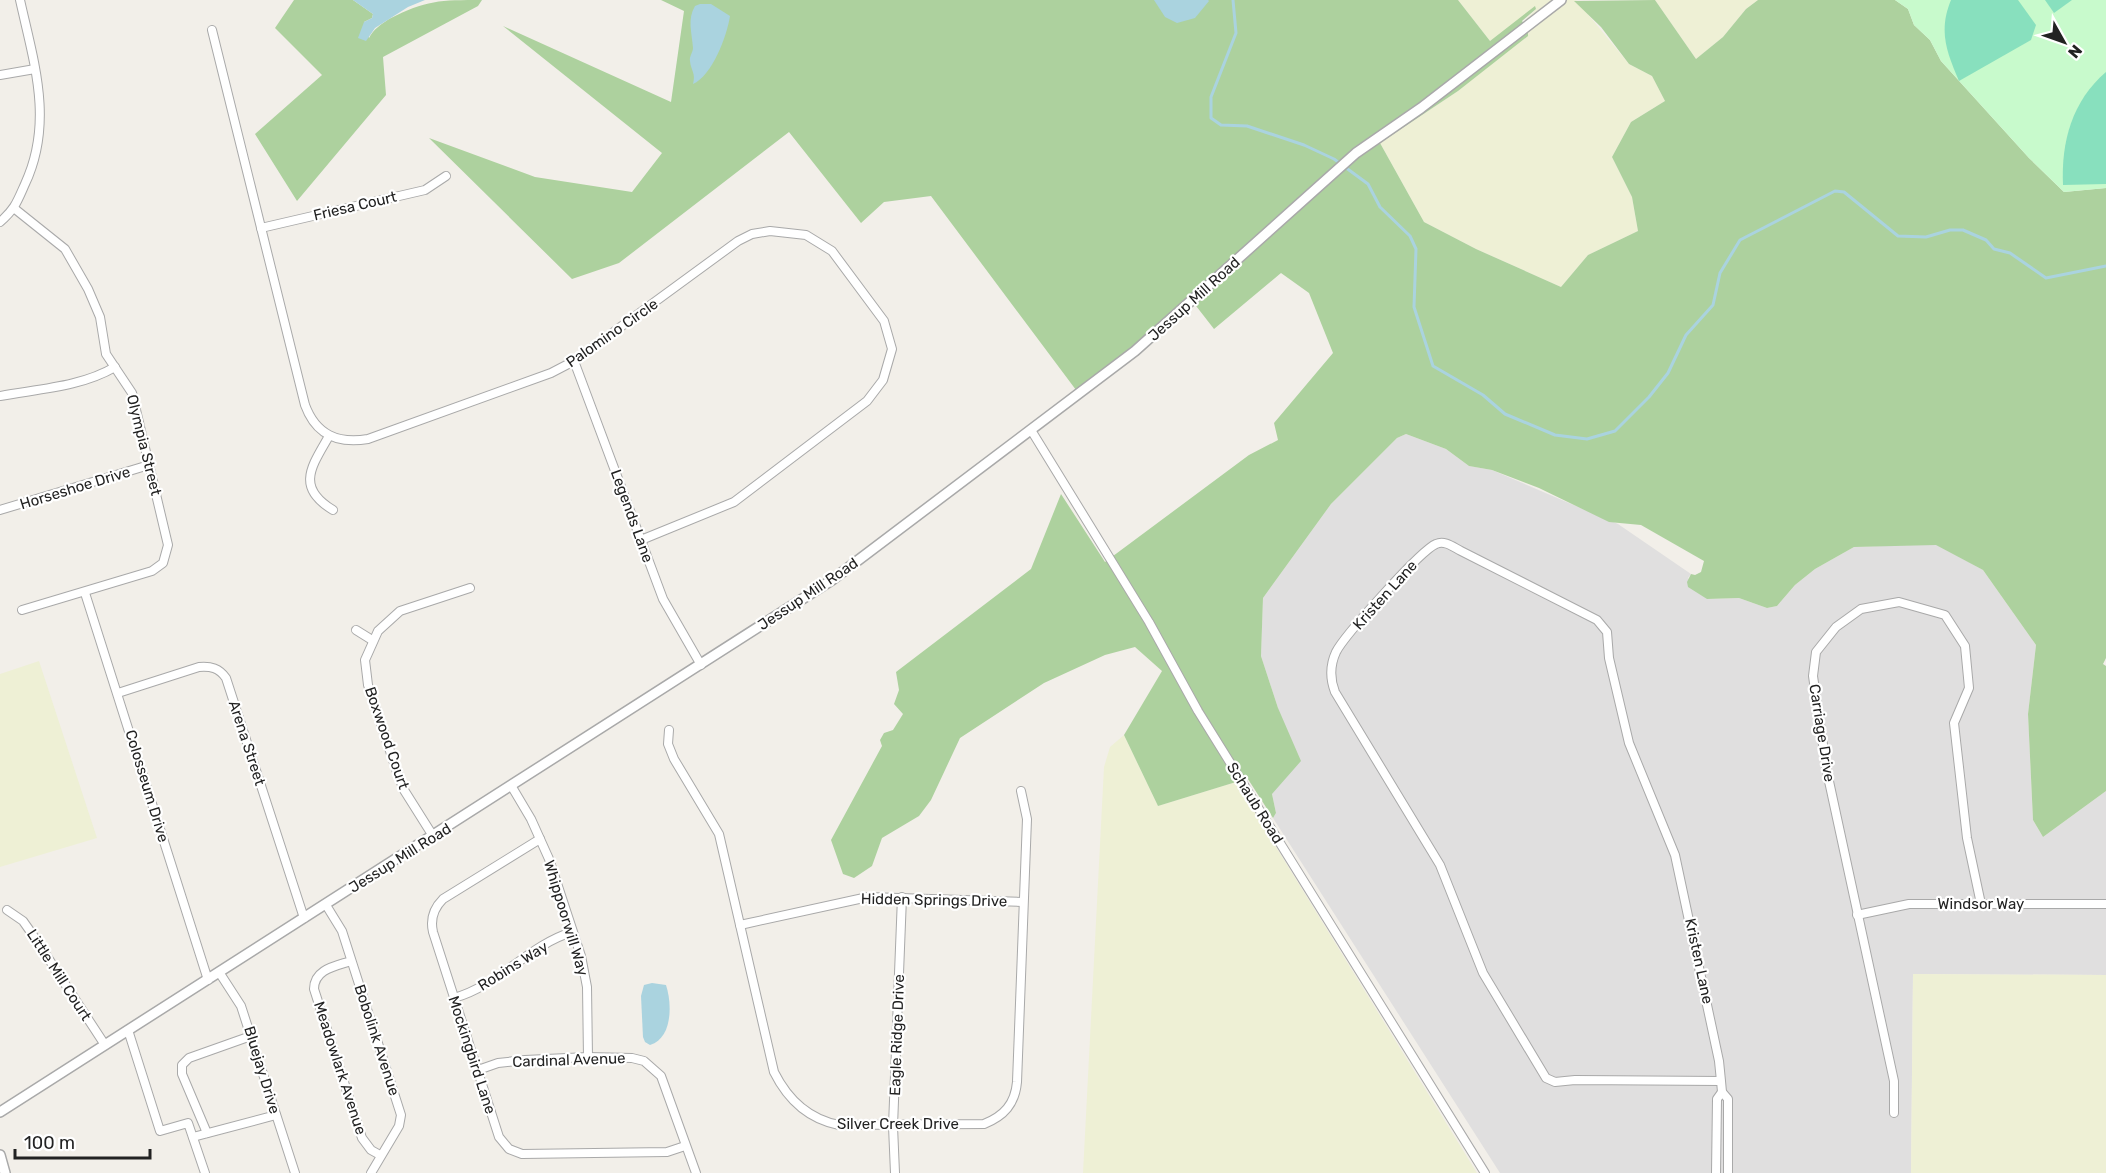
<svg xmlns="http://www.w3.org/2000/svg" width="2106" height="1173" font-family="Rubik,sans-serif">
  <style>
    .residential { fill: #e0dfdf }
    .farmland { fill: #eef0d5 }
    .forest { fill: #add19e }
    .park { fill: #c8facc }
    .pitch { fill: #88e0be }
    .water { fill: #aad3df }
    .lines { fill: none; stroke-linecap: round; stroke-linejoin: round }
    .stream { stroke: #aad3df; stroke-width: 3 }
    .minor-casing { stroke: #a9a9a9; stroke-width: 10 }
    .tertiary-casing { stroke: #a9a9a9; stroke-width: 12 }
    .minor { stroke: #fff; stroke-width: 8 }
    .tertiary { stroke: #fff; stroke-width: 9 }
    .labels { text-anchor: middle; stroke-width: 4.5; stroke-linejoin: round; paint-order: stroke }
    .street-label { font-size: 15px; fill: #222; stroke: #fff }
  </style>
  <rect width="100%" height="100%" fill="#f2efe9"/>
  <polygon class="residential" points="1406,434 1446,449 1469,466 1492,470 1618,524 1691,574 1688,578 1707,599 1739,598 1767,608 1777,606 1795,585 1815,569 1854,547 1936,544 1983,570 2036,645 2028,714 2033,820 2043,837 2106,791 2106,975 1913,974 1911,1173 1500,1173 1273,818 1276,813 1272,794 1278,708 1261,656 1263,598 1331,504 1397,438"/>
  <g class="farmland">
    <polygon points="1458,0 1576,0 1629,64 1652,76 1665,101 1631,122 1612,157 1632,197 1638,231 1588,255 1561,287 1476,249 1424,222 1380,143 1458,91 1536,9 1490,41"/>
    <polygon points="1655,0 1758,0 1746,9 1723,37 1696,59"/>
    <polygon points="39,661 97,838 0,867 0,674"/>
    <polygon points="1124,735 1158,806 1236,782 1477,1173 1083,1173 1104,767 1110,747"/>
    <polygon points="1913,974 2106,975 2106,1173 1911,1173"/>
  </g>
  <g class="forest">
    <path d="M294 0H353L373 14 372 18 364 22 369 38C374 29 380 25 389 19 426 0 440 0 482 0L478 6 383 57 386 95 297 201 255 134 322 75 275 28Z"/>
    <polygon points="661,0 1458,0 1490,41 1535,6 1536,9 1522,21 1528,29 1528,36 1458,91 1380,143 1424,222 1476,249 1561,287 1588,255 1638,231 1632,197 1612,157 1631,122 1665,101 1652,76 1629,64 1601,27 1574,1 1655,0 1696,59 1723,37 1746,9 1758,0 1895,0 1908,9 1914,25 1930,40 1941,61 2029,158 2064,192 2106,188 2106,658 2103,664 2106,666 2106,791 2043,837 2033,820 2028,714 2036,645 1983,570 1936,545 1854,547 1815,569 1795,585 1777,606 1767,608 1739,598 1707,599 1688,587 1687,582 1691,574 1695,575 1701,572 1704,561 1641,525 1609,522 1539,488 1492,470 1469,466 1446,449 1406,434 1397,438 1331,504 1263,598 1261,656 1278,708 1301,761 1272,794 1276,813 1273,818 1246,776 1236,782 1158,806 1124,735 1162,671 1135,647 1105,655 1044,683 960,738 931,800 919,816 882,838 872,866 854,878 843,874 831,840 882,746 880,740 884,733 893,730 903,714 894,704 899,690 896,672 1031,569 1061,494 1105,562 1249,455 1278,440 1274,423 1333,353 1309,293 1281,273 1214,329 1193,302 1079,394 931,196 884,202 861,223 789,132 619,263 572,279 429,138 535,177 632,192 662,153 503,26 671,102 684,11"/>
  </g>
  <polygon class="park" points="1895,0 2106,0 2106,188 2064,192 2029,158 1941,61 1930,40 1914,25 1908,9"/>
  <g class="pitch">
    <path d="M1951 0H2018L2036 25 2031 40 1959 81C1947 53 1938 31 1951 0Z"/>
    <polygon points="2045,0 2072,0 2054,13"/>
    <path d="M2106 72V184L2063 185C2061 142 2072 101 2106 72Z"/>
  </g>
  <g class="water">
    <polygon points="353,0 425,0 408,7 375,28 366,41 358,38 364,22 372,18 373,14"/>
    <polygon points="1154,0 1208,0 1209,1 1195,18 1177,23 1165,17"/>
    <path d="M700 4H711L730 16C727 36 712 76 693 84 696 73 691 71 690 61 689 57 693 52 693 48 692 33 687 19 695 6Z"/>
    <path d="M652 983 666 985C672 1003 673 1038 650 1045L645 1042 643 1037 641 996 644 985Z"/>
  </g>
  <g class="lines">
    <polyline class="stream" points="1233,0 1236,33 1211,97 1211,118 1221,125 1247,126 1304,145 1334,159 1368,184 1380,207 1410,236 1416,249 1414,307 1433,366 1483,395 1505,414 1555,435 1587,439 1615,431 1649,397 1668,373 1686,335 1713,305 1720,273 1740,240 1835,191 1844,192 1898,236 1926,237 1950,230 1963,230 1986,240 1994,249 2010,253 2046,278 2106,266"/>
    <g class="minor-casing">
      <g id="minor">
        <path d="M212 30 305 405C316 435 338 444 368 439L551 373 574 361 738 241 752 234 770 231 806 235 832 251 884 321 892 349 883 380 867 401 734 502 641 540"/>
        <polyline points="0,75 35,69"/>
        <polyline points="15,209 65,249 88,289 100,317 106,354 132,393 168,545 163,563 152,571 22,610"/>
        <path d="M0 222C15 209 17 202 25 184 54 122 34 63 20 0"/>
        <polyline points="261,228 425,190 446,176"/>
        <polyline points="574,361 663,599 701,665"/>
        <path d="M0 396C38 389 81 387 115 367"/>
        <polyline points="1031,430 1149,622 1198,711 1485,1173"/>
        <path d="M329 436C312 466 295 487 333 510"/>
        <polyline points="0,510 149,465"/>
        <polyline points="85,593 208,980"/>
        <polyline points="356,630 372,640"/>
        <path d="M118 693 199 667C211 666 219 668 226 678L304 918"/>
        <path d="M669 730 668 744 674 759 719 834 774 1072C787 1098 808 1119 839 1125L984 1124C1004 1116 1015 1104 1017 1082L1027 819 1021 791"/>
        <polyline points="512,787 531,819 549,859 581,956 587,987 588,1057"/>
        <polyline points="433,836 404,790 398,775 368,685 365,660 378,631 400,611 470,588"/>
        <path d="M540 839 443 899C434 908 430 919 433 932L499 1137 509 1149 522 1154 667 1152 685 1146"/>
        <polyline points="326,905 342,931 401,1115 399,1126 371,1173"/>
        <polyline points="7,910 23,921 35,938 105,1045"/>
        <polyline points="1857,915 1909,904 2106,904"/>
        <polyline points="740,925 868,897 1022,902"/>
        <path d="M351 961C336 966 314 969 314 989L362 1138 371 1150 380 1155"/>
        <polyline points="219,972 241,1006 295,1173"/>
        <path d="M454 998C498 986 529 945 572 932"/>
        <polyline points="128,1030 160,1131 188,1123 205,1173"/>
        <polyline points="478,1070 498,1063 525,1060 588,1057 632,1058 644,1061 661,1076 696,1173"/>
        <path d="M1721 1081 1719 1061 1675 855 1629 743 1609 658 1607 632 1597 620 1461 551C1453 547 1445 540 1436 544 1421 550 1344 636 1336 652 1330 665 1330 679 1335 692L1440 865 1483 973 1546 1078 1555 1082 1575 1080 1721 1081 1722 1092 1728 1099V1173"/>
        <polyline points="1894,1113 1894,1081 1827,772 1813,676 1816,652 1836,627 1861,609 1899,602 1945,615 1965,646 1969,688 1954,723 1967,838 1981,904"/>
        <polyline points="207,1133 182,1074 182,1065 189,1058 251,1036"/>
        <polyline points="193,1137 276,1115"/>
        <polyline points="895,1173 893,1126 902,897"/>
        <polyline points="1716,1173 1717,1099 1722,1092"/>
      </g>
    </g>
    <g class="tertiary-casing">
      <g id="tertiary">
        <polyline points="0,1112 832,580 1135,351 1356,153 1421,108 1561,0"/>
        <polyline points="0,1155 5,1173"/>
      </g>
    </g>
    <use href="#minor" class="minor"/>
    <use href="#tertiary" class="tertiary"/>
  </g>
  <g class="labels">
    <g class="street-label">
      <text transform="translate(355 206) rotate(-13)" y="5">Friesa Court</text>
      <text transform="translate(1194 299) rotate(-42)" y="5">Jessup Mill Road</text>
      <text transform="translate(612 333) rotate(-35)" y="5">Palomino Circle</text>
      <text transform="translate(144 445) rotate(76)" y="5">Olympia Street</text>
      <text transform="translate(75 488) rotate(-17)" y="5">Horseshoe Drive</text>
      <text transform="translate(632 516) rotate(70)" y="5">Legends Lane</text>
      <text transform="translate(808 594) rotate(-34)" y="5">Jessup Mill Road</text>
      <text transform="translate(1385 595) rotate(-48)" y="5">Kristen Lane</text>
      <text transform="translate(1822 733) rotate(81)" y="5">Carriage Drive</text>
      <text transform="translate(387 738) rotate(71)" y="5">Boxwood Court</text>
      <text transform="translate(247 743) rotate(72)" y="5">Arena Street</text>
      <text transform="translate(147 786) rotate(73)" y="5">Colosseum Drive</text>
      <text transform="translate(1255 803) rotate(58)" y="5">Schaub Road</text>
      <text transform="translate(400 858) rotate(-32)" y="5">Jessup Mill Road</text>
      <text transform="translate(934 900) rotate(1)" y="5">Hidden Springs Drive</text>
      <text x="1981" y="909">Windsor Way</text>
      <text transform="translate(566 918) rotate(73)" y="5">Whippoorwill Way</text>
      <text transform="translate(1699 961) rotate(78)" y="5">Kristen Lane</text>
      <text transform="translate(513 966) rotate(-32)" y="5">Robins Way</text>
      <text transform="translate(59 975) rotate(57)" y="5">Little Mill Court</text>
      <text transform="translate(897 1035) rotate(-88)" y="5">Eagle Ridge Drive</text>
      <text transform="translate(377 1040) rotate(72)" y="5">Bobolink Avenue</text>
      <text transform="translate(472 1055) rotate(72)" y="5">Mockingbird Lane</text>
      <text transform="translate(569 1060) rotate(-2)" y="5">Cardinal Avenue</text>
      <text transform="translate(340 1068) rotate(72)" y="5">Meadowlark Avenue</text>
      <text transform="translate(262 1070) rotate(73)" y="5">Bluejay Drive</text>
      <text x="898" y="1129">Silver Creek Drive</text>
    </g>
  </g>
  <g transform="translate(2064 42) rotate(130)" stroke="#ffffff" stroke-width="4.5" paint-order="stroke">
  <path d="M0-4.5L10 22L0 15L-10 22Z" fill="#222222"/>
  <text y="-9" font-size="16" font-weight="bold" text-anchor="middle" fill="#222222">N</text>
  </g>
  <path d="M15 1149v9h135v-9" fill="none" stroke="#222222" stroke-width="3"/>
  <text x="24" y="1149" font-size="18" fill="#222222" stroke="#ffffff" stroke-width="4.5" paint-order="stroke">100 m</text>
</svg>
